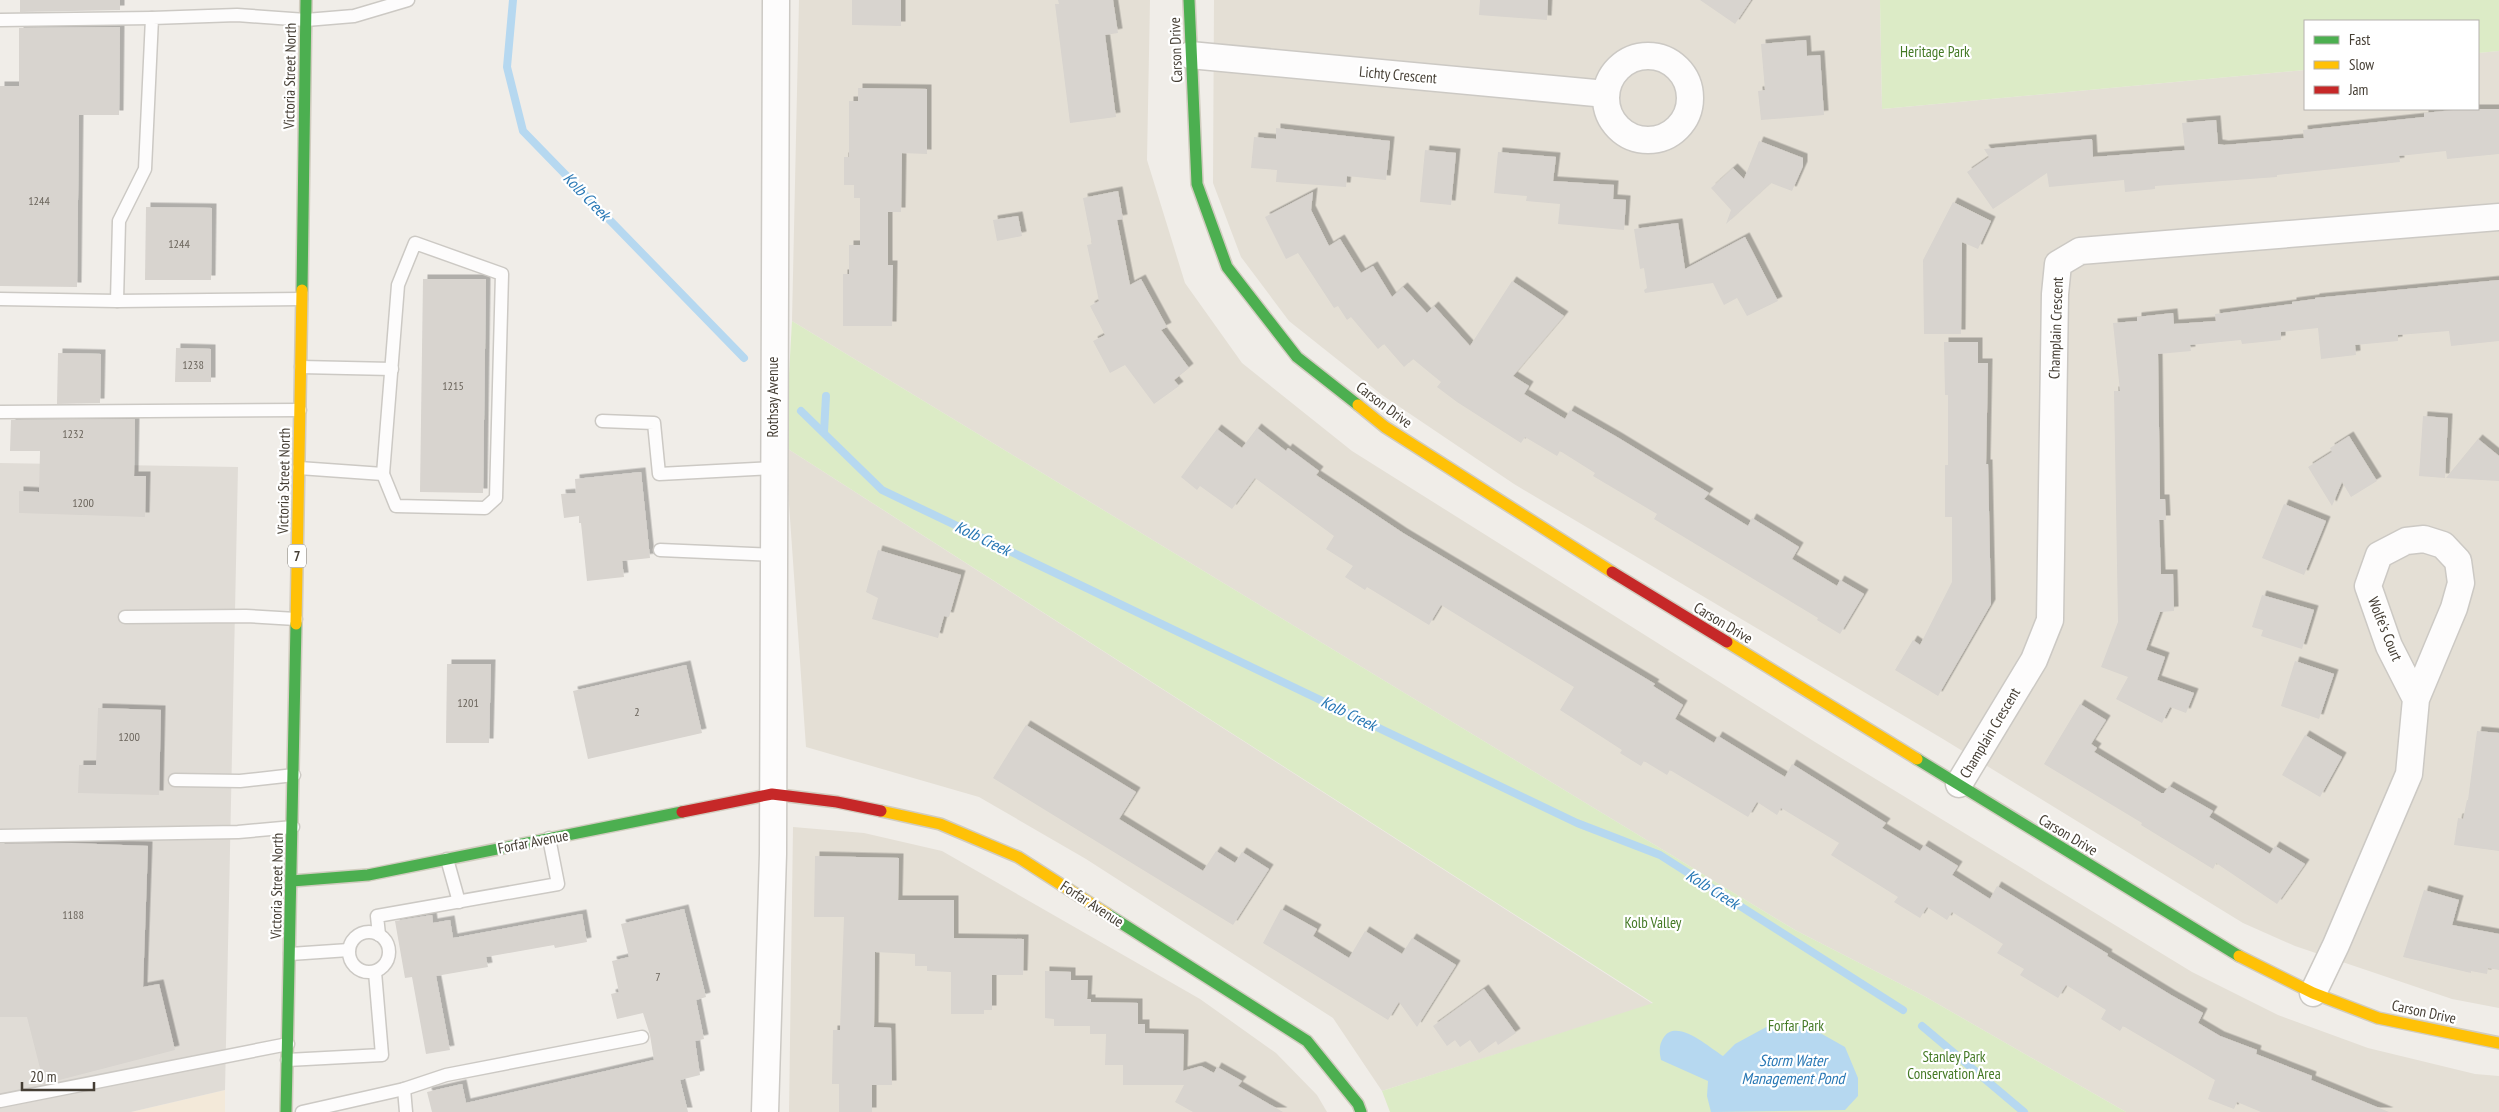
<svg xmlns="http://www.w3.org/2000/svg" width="2499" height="1112" font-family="'PT Sans Narrow',sans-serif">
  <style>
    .residential { fill: #e4dfd5 }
    .commercial { fill: #f3e9d9 }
    .industrial { fill: #e0dcd6 }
    .green { fill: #dcebc6 }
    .water { fill: #b6d8f0 }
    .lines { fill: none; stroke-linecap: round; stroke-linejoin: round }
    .stream { stroke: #b6d8f0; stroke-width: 8 }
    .building { fill: #d8d4cf; filter: url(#shadow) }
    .lane-casing { stroke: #ccc9c4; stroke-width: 15 }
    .street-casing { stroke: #ccc9c4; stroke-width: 29 }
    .fast-casing { stroke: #d1ccbf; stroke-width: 14 }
    .slow-casing { stroke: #d1ccbf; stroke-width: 14 }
    .jam-casing { stroke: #d1ccbf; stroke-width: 14 }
    .lane { stroke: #fdfcfc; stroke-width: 12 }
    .street { stroke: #fdfcfc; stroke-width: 26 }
    .fast { stroke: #4caf50; stroke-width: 11 }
    .slow { stroke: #ffc107; stroke-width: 11 }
    .jam { stroke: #c62828; stroke-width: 11 }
    .labels { text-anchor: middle; stroke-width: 4.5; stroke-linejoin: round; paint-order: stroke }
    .number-label { font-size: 12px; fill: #6b655c }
    .shield { fill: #fff; stroke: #7d7871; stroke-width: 1 }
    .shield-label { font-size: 14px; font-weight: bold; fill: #453e34 }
    .street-label { font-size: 15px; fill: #453e34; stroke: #fff }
    .park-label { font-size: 15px; fill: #447925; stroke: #fff }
    .water-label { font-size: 16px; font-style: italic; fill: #2978b5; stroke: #fff }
  </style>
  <defs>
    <filter id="shadow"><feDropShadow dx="4.5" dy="-4.5" stdDeviation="0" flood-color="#0004"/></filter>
  </defs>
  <rect width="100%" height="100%" fill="#f0ede8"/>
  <g class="residential">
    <polygon points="799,0 1150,0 1147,160 1185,283 1242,363 1352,451 1815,742 2192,972 2278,1015 2368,1048 2475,1074 2499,1076 2499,1112 2126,1112 1924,996 1795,930 792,321"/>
    <polygon points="1214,0 1880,0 1882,109 2305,70 2305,109 2478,109 2478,53 2499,51 2499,1008 2452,999 2295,946 2243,923 1943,739 1514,484 1382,395 1289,321 1241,257 1213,183"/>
    <polygon points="785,447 1653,1004 1382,1091 1333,1018 1086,859 979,797 806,747"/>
    <polygon points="793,827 864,833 942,851 1200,999 1276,1053 1317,1095 1327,1112 789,1112"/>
  </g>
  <polygon class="commercial" points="225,1090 225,1112 131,1112"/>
  <polygon class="industrial" points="0,463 238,467 225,1090 131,1112 0,1112"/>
  <g class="green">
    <polygon points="1880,0 2499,0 2499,51 2478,53 2478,21 2305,21 2305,70 1882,109"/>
    <polygon points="792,321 1795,930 1924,996 2126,1112 1390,1112 1382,1091 1653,1003 785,447"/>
  </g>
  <path class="water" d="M1770 1025H1806L1845 1047 1858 1078V1096L1845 1110 1711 1112 1707 1096 1708 1081 1661 1060C1659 1051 1659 1044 1664 1037 1677 1018 1710 1048 1723 1056L1735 1044Z"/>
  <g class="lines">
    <g class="stream">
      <polyline points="513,0 507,67 523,131 744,358"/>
      <polyline points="801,411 882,490 1577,823 1660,855 1903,1010"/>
      <polyline points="824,432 826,396"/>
      <polyline points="1922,1026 2024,1112"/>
    </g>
  </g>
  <g class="building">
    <polygon points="20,0 120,0 120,10 20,12"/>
    <polygon points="852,0 901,0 901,26 852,25"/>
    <polygon points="1058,0 1113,0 1118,33 1105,35 1116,117 1070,123 1055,4 1059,4"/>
    <polygon points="1480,0 1548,0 1547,20 1479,15"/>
    <polygon points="1700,0 1751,0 1735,24"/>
    <polygon points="120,27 119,115 79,115 77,287 0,286 0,86 19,86 19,28"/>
    <polygon points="1806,40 1807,56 1820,55 1824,115 1761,120 1758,91 1765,90 1761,44"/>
    <polygon points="858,88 927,89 927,154 902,153 901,212 888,212 888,265 893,265 892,326 843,326 843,274 849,274 849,245 860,245 860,198 854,198 854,185 844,185 844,157 849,157 849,101 858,101"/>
    <polygon points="2463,109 2499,109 2499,154 2447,159 2446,151 2399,156 2400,162 2277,175 2277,177 2155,186 2155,189 2125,192 2124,180 2049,187 2047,173 1993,209 1967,172 1989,157 1984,149 2092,139 2093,157 2185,150 2182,123 2216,120 2218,144 2224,145 2304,138 2303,130 2424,117 2424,113"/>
    <polygon points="1276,128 1390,141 1386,180 1347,176 1346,187 1276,182 1277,170 1251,168 1254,137 1276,139"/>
    <polygon points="1759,141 1803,158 1803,166 1792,191 1771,183 1726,224 1731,210 1711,188 1733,168 1744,179"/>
    <polygon points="1425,150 1456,153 1451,205 1420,202"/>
    <polygon points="1498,152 1556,157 1553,181 1614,185 1613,199 1626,200 1624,230 1558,224 1560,204 1526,201 1527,196 1494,193"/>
    <polygon points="1118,191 1123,219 1117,220 1130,285 1141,279 1167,327 1161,330 1189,368 1174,380 1179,386 1154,404 1125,365 1110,373 1093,341 1105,335 1090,306 1099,301 1087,245 1092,244 1083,198"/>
    <polygon points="1313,192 1311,210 1329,246 1340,239 1361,273 1373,266 1392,297 1403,287 1427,313 1434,306 1470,346 1512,281 1564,316 1513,376 1529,386 1524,394 1565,419 1570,410 1617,437 1709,493 1704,499 1748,526 1752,518 1799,547 1792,559 1837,586 1840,580 1864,594 1840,634 1817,620 1818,618 1654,519 1657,514 1593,476 1595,473 1560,451 1557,456 1525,437 1521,443 1457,402 1437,387 1441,382 1413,359 1404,367 1384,344 1378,349 1351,317 1347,320 1338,306 1334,308 1298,253 1286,259 1265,217"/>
    <polygon points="1953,202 1991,221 1978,249 1962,242 1961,334 1924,334 1923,260"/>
    <polygon points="146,207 212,208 211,280 145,280"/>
    <polygon points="1018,216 1022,236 997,241 993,220"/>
    <polygon points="1678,223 1685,269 1745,237 1778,301 1747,316 1737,298 1724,305 1713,283 1645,293 1644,290 1647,288 1644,268 1640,269 1634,229"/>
    <polygon points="423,279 486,279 483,493 420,492"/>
    <polygon points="2499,280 2499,341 2451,346 2449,331 2398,335 2398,341 2355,345 2356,355 2321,359 2318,328 2281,332 2281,340 2242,344 2241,340 2190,345 2191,351 2158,354 2160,499 2165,499 2166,520 2159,520 2161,574 2173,574 2174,611 2160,612 2146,650 2165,657 2157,680 2194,693 2186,713 2170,707 2162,723 2116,699 2128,677 2101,667 2118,622 2114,391 2120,391 2113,323 2137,321 2137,317 2173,313 2174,324 2216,321 2215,314 2292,304 2292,302 2315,299 2315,298"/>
    <polygon points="1944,342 1978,342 1978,363 1988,363 1986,464 1988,464 1991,604 1938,696 1895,670 1913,640 1920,645 1952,582 1952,517 1945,517 1945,465 1948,465 1948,395 1945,395"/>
    <polygon points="176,348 211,349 211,382 175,382"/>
    <polygon points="58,353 101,354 100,403 57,404"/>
    <polygon points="2423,416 2448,418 2445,478 2419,476"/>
    <polygon points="135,419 134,476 146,476 145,517 19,513 19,491 39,492 40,451 10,451 11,420"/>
    <polygon points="1257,428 1286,451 1288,448 1319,471 1316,475 1403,533 1655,684 1653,686 1683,705 1675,719 1714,743 1718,736 1785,777 1792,764 1886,823 1882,828 1920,851 1924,845 1958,866 1952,875 1990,899 1997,886 2108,954 2107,956 2171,995 2203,1013 2198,1023 2220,1036 2257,1050 2256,1054 2312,1076 2311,1080 2389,1112 2261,1112 2237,1102 2234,1109 2208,1099 2215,1080 2123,1026 2120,1031 2101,1019 2106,1010 2066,985 2058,998 2020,975 2024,969 1997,953 2003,944 1952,912 1947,920 1927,907 1920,918 1894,902 1898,897 1831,855 1839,843 1781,808 1777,815 1757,802 1748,817 1670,770 1667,775 1644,761 1641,766 1620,753 1622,750 1560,710 1574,687 1441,605 1429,625 1367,587 1365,590 1345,577 1353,566 1326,549 1334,536 1255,478 1232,509 1200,486 1197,490 1181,477 1217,429 1242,448"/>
    <polygon points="2349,436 2377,481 2351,497 2342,482 2332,506 2308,467 2332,452 2330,448"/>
    <polygon points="2478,439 2499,456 2499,481 2446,478"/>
    <polygon points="641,472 650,558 622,561 624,577 587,581 581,523 579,523 579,516 564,518 561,494 576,493 575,479"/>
    <polygon points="2284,504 2326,521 2304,575 2262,558"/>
    <polygon points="878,550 961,575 949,617 944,616 938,638 872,619 878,598 866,592"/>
    <polygon points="2262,595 2314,610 2302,649 2261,636 2263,630 2252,627"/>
    <polygon points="2295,661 2334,674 2319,719 2281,706"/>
    <polygon points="447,664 491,664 489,743 446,743"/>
    <polygon points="686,665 702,733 588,759 573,691"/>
    <polygon points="2080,704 2106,720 2091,744 2097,748 2094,752 2161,793 2164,793 2169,786 2213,811 2209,817 2270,854 2275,846 2305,864 2277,904 2216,863 2213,869 2141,825 2142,823 2044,764"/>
    <polygon points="98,708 161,710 159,795 78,793 79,765 96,765"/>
    <polygon points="1026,725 1136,792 1119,819 1203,871 1216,851 1235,863 1242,852 1269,869 1233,925 993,778"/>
    <polygon points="2477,731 2499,733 2499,851 2454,845 2458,818 2463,819 2467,800 2468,800"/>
    <polygon points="2305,735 2342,757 2320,797 2282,775"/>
    <polygon points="72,843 148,846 143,987 159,984 175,1050 44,1084 27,1017 0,1017 0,844"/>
    <polygon points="815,856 899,858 898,900 954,900 954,938 1024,939 1023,975 992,975 992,1010 984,1010 984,1014 951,1014 951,972 927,971 927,966 915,966 915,954 875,952 874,1027 891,1028 892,1085 872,1085 872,1112 839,1112 839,1084 832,1084 833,1030 840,1030 844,917 814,917"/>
    <polygon points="2424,890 2459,900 2452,925 2499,934 2499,970 2488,968 2487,974 2471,971 2471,973 2403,957"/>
    <polygon points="684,909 706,997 696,1000 704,1039 695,1041 700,1075 680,1080 688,1112 432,1112 427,1092 462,1084 466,1103 654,1060 650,1035 643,1013 617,1019 611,994 619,992 612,961 629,957 621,924"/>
    <polygon points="1281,909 1317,929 1313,936 1349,958 1365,931 1402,954 1412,938 1456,965 1417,1027 1399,1002 1388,1020 1263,943"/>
    <polygon points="582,914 587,942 555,948 554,945 486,957 488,967 436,976 450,1050 426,1054 412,977 405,978 395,921 432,915 433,923 450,920 453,938"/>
    <polygon points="1045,971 1071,972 1071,980 1088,980 1087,999 1091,999 1091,1002 1138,1003 1138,1024 1145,1024 1145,1033 1184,1034 1183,1071 1201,1066 1214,1073 1217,1067 1242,1081 1238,1086 1283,1112 1193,1112 1175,1102 1184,1085 1123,1085 1123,1065 1105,1065 1106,1034 1090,1034 1090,1026 1054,1026 1054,1019 1045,1018"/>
    <polygon points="1484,989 1516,1033 1498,1045 1496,1041 1479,1053 1470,1040 1460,1047 1455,1040 1447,1046 1433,1026"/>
  </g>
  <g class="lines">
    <g class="lane-casing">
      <g id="lane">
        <polyline points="0,20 152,18"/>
        <polygon points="415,243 502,274 496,498 485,508 396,506 383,474 398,285"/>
        <polyline points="0,299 117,301"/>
        <polyline points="301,299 117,301 119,221 145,169 152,18 237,15 306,20 354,16 408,0"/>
        <polyline points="301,367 392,369"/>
        <polyline points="0,412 300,410"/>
        <polyline points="602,421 654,423 659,474 773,468"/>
        <polyline points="299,468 383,474"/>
        <polyline points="660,550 773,555"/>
        <polyline points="125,617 246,616 296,619"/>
        <polyline points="175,780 240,781 294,775"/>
        <polyline points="0,836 238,832 293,827"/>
        <polyline points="447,859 459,902"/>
        <circle cx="369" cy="952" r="20"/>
        <polyline points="379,935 377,916 558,884 549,838"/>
        <polyline points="290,954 349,950"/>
        <polyline points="287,1060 382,1055 375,972"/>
        <polyline points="404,1089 406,1112"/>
        <polyline points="0,1101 288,1044"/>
        <polyline points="302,1112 404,1089 446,1075 642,1037"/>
      </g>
    </g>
    <g class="street-casing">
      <g id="street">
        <polyline points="1190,55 1606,94"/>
        <circle cx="1648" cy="98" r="42"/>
        <polyline points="1959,784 2034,660 2050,620 2055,294 2058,264 2080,251 2499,217"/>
        <polyline points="2313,993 2336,945 2409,774 2416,699 2454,608 2461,583 2458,561 2443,545 2424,539 2406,541 2379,555 2368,586 2389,646 2416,699"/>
        <polyline points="765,1112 773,854 776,0"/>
      </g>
    </g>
    <g class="fast-casing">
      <g id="fast">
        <polyline points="1189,0 1197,184 1227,267 1297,357 1358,405"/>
        <polyline points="302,290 306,0"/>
        <polyline points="1917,759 2239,956"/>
        <polyline points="292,881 368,875 682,812"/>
        <polyline points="1107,914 1307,1041 1358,1104 1361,1112"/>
        <polyline points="286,1112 296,624"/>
      </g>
    </g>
    <g class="slow-casing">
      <g id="slow">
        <polyline points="1358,405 1385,427 1612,572"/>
        <polyline points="296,624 302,290"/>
        <polyline points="1727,642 1917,759"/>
        <polyline points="881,811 940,824 1018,857 1107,914"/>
        <polyline points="2239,956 2313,993 2378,1018 2499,1043"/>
      </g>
    </g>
    <g class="jam-casing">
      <g id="jam">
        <polyline points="1612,572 1727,642"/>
        <polyline points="682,812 772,794 837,802 881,811"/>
      </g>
    </g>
    <use href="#lane" class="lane"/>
    <use href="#street" class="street"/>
    <use href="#fast" class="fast"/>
    <use href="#slow" class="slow"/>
    <use href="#jam" class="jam"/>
  </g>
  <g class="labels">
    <g class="number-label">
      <text x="39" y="205">1244</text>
      <text x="179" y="248">1244</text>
      <text x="193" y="369">1238</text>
      <text x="453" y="390">1215</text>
      <text x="73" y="438">1232</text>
      <text x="83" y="507">1200</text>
      <text x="468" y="707">1201</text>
      <text x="637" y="716">2</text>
      <text x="129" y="741">1200</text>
      <text x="73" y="919">1188</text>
      <text x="658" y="981">7</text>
    </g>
    <rect class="shield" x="288" y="544.5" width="18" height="23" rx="4"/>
    <g class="shield-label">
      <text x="297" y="561">7</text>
    </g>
    <g class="street-label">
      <text transform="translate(1176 50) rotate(-92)" y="5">Carson Drive</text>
      <text transform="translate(1398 75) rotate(5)" y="5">Lichty Crescent</text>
      <text transform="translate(290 76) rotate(-89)" y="5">Victoria Street North</text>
      <text transform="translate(2056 328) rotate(-88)" y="5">Champlain Crescent</text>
      <text transform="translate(773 397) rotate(-90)" y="5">Rothsay Avenue</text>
      <text transform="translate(1384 405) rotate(37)" y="5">Carson Drive</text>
      <text transform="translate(284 481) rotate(-89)" y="5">Victoria Street North</text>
      <text transform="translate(1723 623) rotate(31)" y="5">Carson Drive</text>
      <text transform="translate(2385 629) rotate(68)" y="5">Wolfe's Court</text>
      <text transform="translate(1990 733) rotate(-59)" y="5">Champlain Crescent</text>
      <text transform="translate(2068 835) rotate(31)" y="5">Carson Drive</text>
      <text transform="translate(533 842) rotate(-11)" y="5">Forfar Avenue</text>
      <text transform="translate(277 886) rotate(-89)" y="5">Victoria Street North</text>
      <text transform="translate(1092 904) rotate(33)" y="5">Forfar Avenue</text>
      <text transform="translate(2424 1012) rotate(12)" y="5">Carson Drive</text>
    </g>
    <g class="park-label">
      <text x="1935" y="57">Heritage Park</text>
      <text x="1653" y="928">Kolb Valley</text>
      <text x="1796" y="1031">Forfar Park</text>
      <text x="1954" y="1062">Stanley Park<tspan x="1954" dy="17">Conservation Area</tspan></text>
    </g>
    <g class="water-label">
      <text transform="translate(587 196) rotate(46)" y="6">Kolb Creek</text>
      <text transform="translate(983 538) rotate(26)" y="6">Kolb Creek</text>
      <text transform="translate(1349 713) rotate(26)" y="6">Kolb Creek</text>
      <text transform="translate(1713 889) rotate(32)" y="6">Kolb Creek</text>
      <text x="1793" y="1066">Storm Water<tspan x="1793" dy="18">Management Pond</tspan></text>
    </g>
  </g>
  <rect x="2304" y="20" width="175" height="90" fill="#ffffff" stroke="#b5b2ae"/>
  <rect x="2314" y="36" width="25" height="8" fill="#4caf50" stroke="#b5b2ae"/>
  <text x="2349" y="45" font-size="15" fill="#453e34">Fast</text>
  <rect x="2314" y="61" width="25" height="8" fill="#ffc107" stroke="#b5b2ae"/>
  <text x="2349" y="70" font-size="15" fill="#453e34">Slow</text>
  <rect x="2314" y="86" width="25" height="8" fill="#c62828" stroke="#b5b2ae"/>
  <text x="2349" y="95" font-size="15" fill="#453e34">Jam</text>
  <path d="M22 1082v8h72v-8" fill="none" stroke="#453e34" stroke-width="2.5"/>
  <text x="30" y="1082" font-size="15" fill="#453e34" stroke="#ffffff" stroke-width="4" paint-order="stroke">20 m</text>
</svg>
